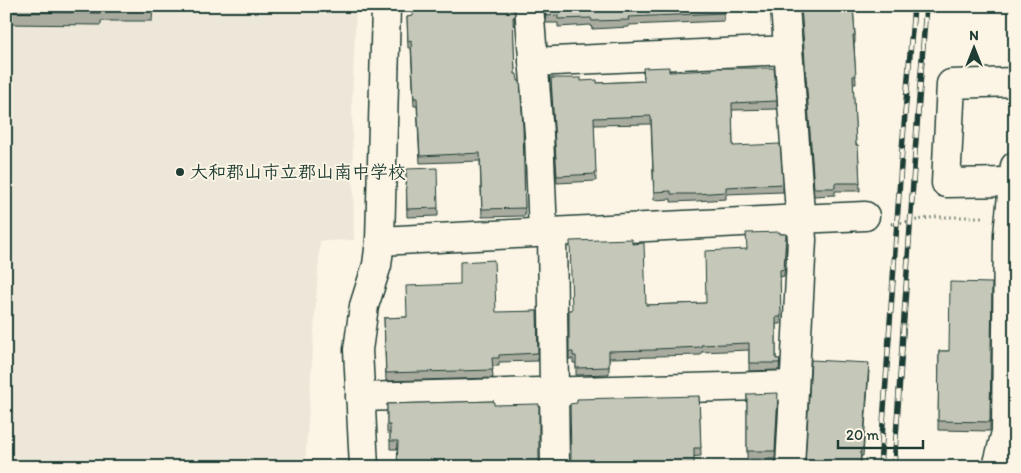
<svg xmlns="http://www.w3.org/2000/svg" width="1021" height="473" font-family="Itim,'Klee One',sans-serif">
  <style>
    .built { fill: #ece7d8 }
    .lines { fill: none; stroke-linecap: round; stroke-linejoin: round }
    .minor-casing { stroke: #1f3d34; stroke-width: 31 }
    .path { stroke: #1f3d34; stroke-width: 3; stroke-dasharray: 1 4; stroke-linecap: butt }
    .minor { stroke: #fcf5e5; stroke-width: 28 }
    .rail-casing { stroke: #1f3d34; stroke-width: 5.5 }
    .rail { stroke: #fcf5e5; stroke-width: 4; stroke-dasharray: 11; stroke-linecap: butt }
    .wall { fill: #a9ab9f; stroke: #1f3d34 }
    .building { fill: #c5c7b9; stroke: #1f3d34 }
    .poi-dot { fill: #1f3d34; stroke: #fcf5e5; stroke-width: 2 }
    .labels { text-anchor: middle; stroke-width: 4; stroke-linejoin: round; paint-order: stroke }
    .poi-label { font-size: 18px; font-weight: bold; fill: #1f3d34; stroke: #fcf5e5; text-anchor: start }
  </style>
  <rect width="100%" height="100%" fill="#fcf5e5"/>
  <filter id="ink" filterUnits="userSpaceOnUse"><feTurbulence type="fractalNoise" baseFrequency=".02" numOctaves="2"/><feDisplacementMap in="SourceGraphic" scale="10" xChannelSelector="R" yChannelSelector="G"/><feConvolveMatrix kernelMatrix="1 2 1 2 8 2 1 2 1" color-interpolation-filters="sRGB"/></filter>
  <g filter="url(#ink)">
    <polygon class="built" points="6,6 356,6 352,103 354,240 320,241 305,467 6,467"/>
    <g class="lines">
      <g class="minor-casing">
        <g id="minor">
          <polyline points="529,6 539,134 543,233"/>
          <polyline points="785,6 802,240 790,467"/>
          <polyline points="533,62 788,50"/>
          <polyline points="1013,182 946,183 951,84 1015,82"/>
          <polyline points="552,232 555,467"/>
          <path d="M380 241C541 233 703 223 865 216"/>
          <polyline points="360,397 794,385"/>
          <polyline points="364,467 358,350 364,306 377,265 380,241 386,6"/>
          <polyline points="997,467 1006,432 1008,234 1015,166"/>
        </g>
      </g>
      <polyline class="path" points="891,224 936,217 982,217"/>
      <use href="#minor" class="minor"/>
      <g class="rail-casing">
        <g id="rail">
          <polyline points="880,467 902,150 914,6"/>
          <polyline points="894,467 915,153 926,6"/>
        </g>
      </g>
      <use href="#rail" class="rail"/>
    </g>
    <g class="wall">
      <polygon points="6,6 153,6 152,21 101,21 101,25 6,24"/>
      <polygon points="412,6 514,6 515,24 513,24 515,74 523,127 525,216 482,217 480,161 420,163 417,106 414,106 411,48 408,48 407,17 413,16"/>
      <polygon points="545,6 724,6 724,21 629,25 629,27 592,29 591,25 558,27 558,23 546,23"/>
      <polygon points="800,6 853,6 855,35 855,43 854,43 856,84 853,84 856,145 858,145 860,191 835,191 835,195 814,196"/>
      <rect x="1010" y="6" width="5" height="5"/>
      <polygon points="669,72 777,101 777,109 732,110 733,146 783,184 783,192 726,194 726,199 696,201 671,202 671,199 654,200 651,124 594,125 596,181 557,183 551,78 597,83 643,81"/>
      <polygon points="406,169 438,208 438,216 407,217"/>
      <polygon points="780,234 786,234 784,276 780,277 781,324 776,324 776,359 780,359 779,370 749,371 749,350 701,352 701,355 656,356 656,357 609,358 609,374 576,375 576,363 573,363 573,359 569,359 569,310 572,310 632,244 646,305 706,303 747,249"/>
      <polygon points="992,283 990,431 938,430 939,351 949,351"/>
      <polygon points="537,311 538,361 499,362 499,366 492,366 493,378 386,381 384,318"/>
      <polygon points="869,371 863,456 861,456 861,467 805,467"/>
      <polygon points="747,394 778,401 775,459 747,459"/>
      <polygon points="699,396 701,456 569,467"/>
      <polygon points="494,401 398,449 390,449 390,433 387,433 387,404"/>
    </g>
    <g class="building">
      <polygon points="6,6 152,6 152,9 101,9 101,13 6,12"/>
      <polygon points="413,6 514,6 515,17 513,17 515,74 517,74 518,81 520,81 523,127 525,208 482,209 480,153 420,156 417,98 414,98 411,40 408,41 407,17 413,16"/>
      <polygon points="545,6 724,6 724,13 628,17 629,20 592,21 591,18 558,19 558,15 546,16"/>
      <polygon points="801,6 853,6 855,35 853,35 856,76 853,76 856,145 858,145 860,183 835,183 835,188 814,188"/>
      <polygon points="669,67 669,72 712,70 712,68 774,68 777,101 732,103 733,146 780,144 783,184 726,187 726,192 696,194 671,194 671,191 654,192 651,116 594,118 596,174 557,176 551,78 581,78 581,81 597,80 597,83 644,81 643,68"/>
      <polygon points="437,168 438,208 407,209 406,169"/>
      <polygon points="780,232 780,234 786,234 784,269 780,270 781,317 776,317 776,359 780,359 779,363 749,363 749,343 701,345 701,347 656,349 656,350 609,351 609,367 576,368 576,356 573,356 573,352 569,352 569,310 572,310 570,241 632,239 632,244 644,243 646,305 706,303 705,251 747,249 746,233"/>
      <polygon points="494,260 496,312 537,311 538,353 499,355 499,358 492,358 493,370 386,373 384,318 407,317 406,286 460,284 460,262"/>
      <polygon points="950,282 992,283 990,422 938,421 939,351 949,351"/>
      <polygon points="811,360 869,363 863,449 861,449 860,467 805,467"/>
      <polygon points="778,393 775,451 747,451 747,394"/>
      <polygon points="699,396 701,448 694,448 694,467 569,467 571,459 570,404 577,403 577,399"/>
      <polygon points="494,401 494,405 539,404 539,460 541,467 397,467 398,441 390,441 390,425 387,425 387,404"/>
    </g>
  </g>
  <circle class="poi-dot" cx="180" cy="172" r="5"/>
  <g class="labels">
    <g class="poi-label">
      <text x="190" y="178">大和郡山市立郡山南中学校</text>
    </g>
  </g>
  <rect width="1021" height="473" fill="none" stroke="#fcf5e5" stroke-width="25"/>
  <rect x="12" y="12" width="996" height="448" fill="none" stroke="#1f3d34" stroke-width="2" filter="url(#ink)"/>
  <g transform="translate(974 48)" stroke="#fcf5e5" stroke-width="4" paint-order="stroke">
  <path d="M0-4L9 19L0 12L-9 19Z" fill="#1f3d34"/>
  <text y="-8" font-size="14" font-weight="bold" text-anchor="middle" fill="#1f3d34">N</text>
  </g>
  <path d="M838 440v8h85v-8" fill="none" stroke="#1f3d34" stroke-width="2.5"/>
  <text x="846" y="440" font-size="15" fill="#1f3d34" stroke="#fcf5e5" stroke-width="4" paint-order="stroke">20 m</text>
</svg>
